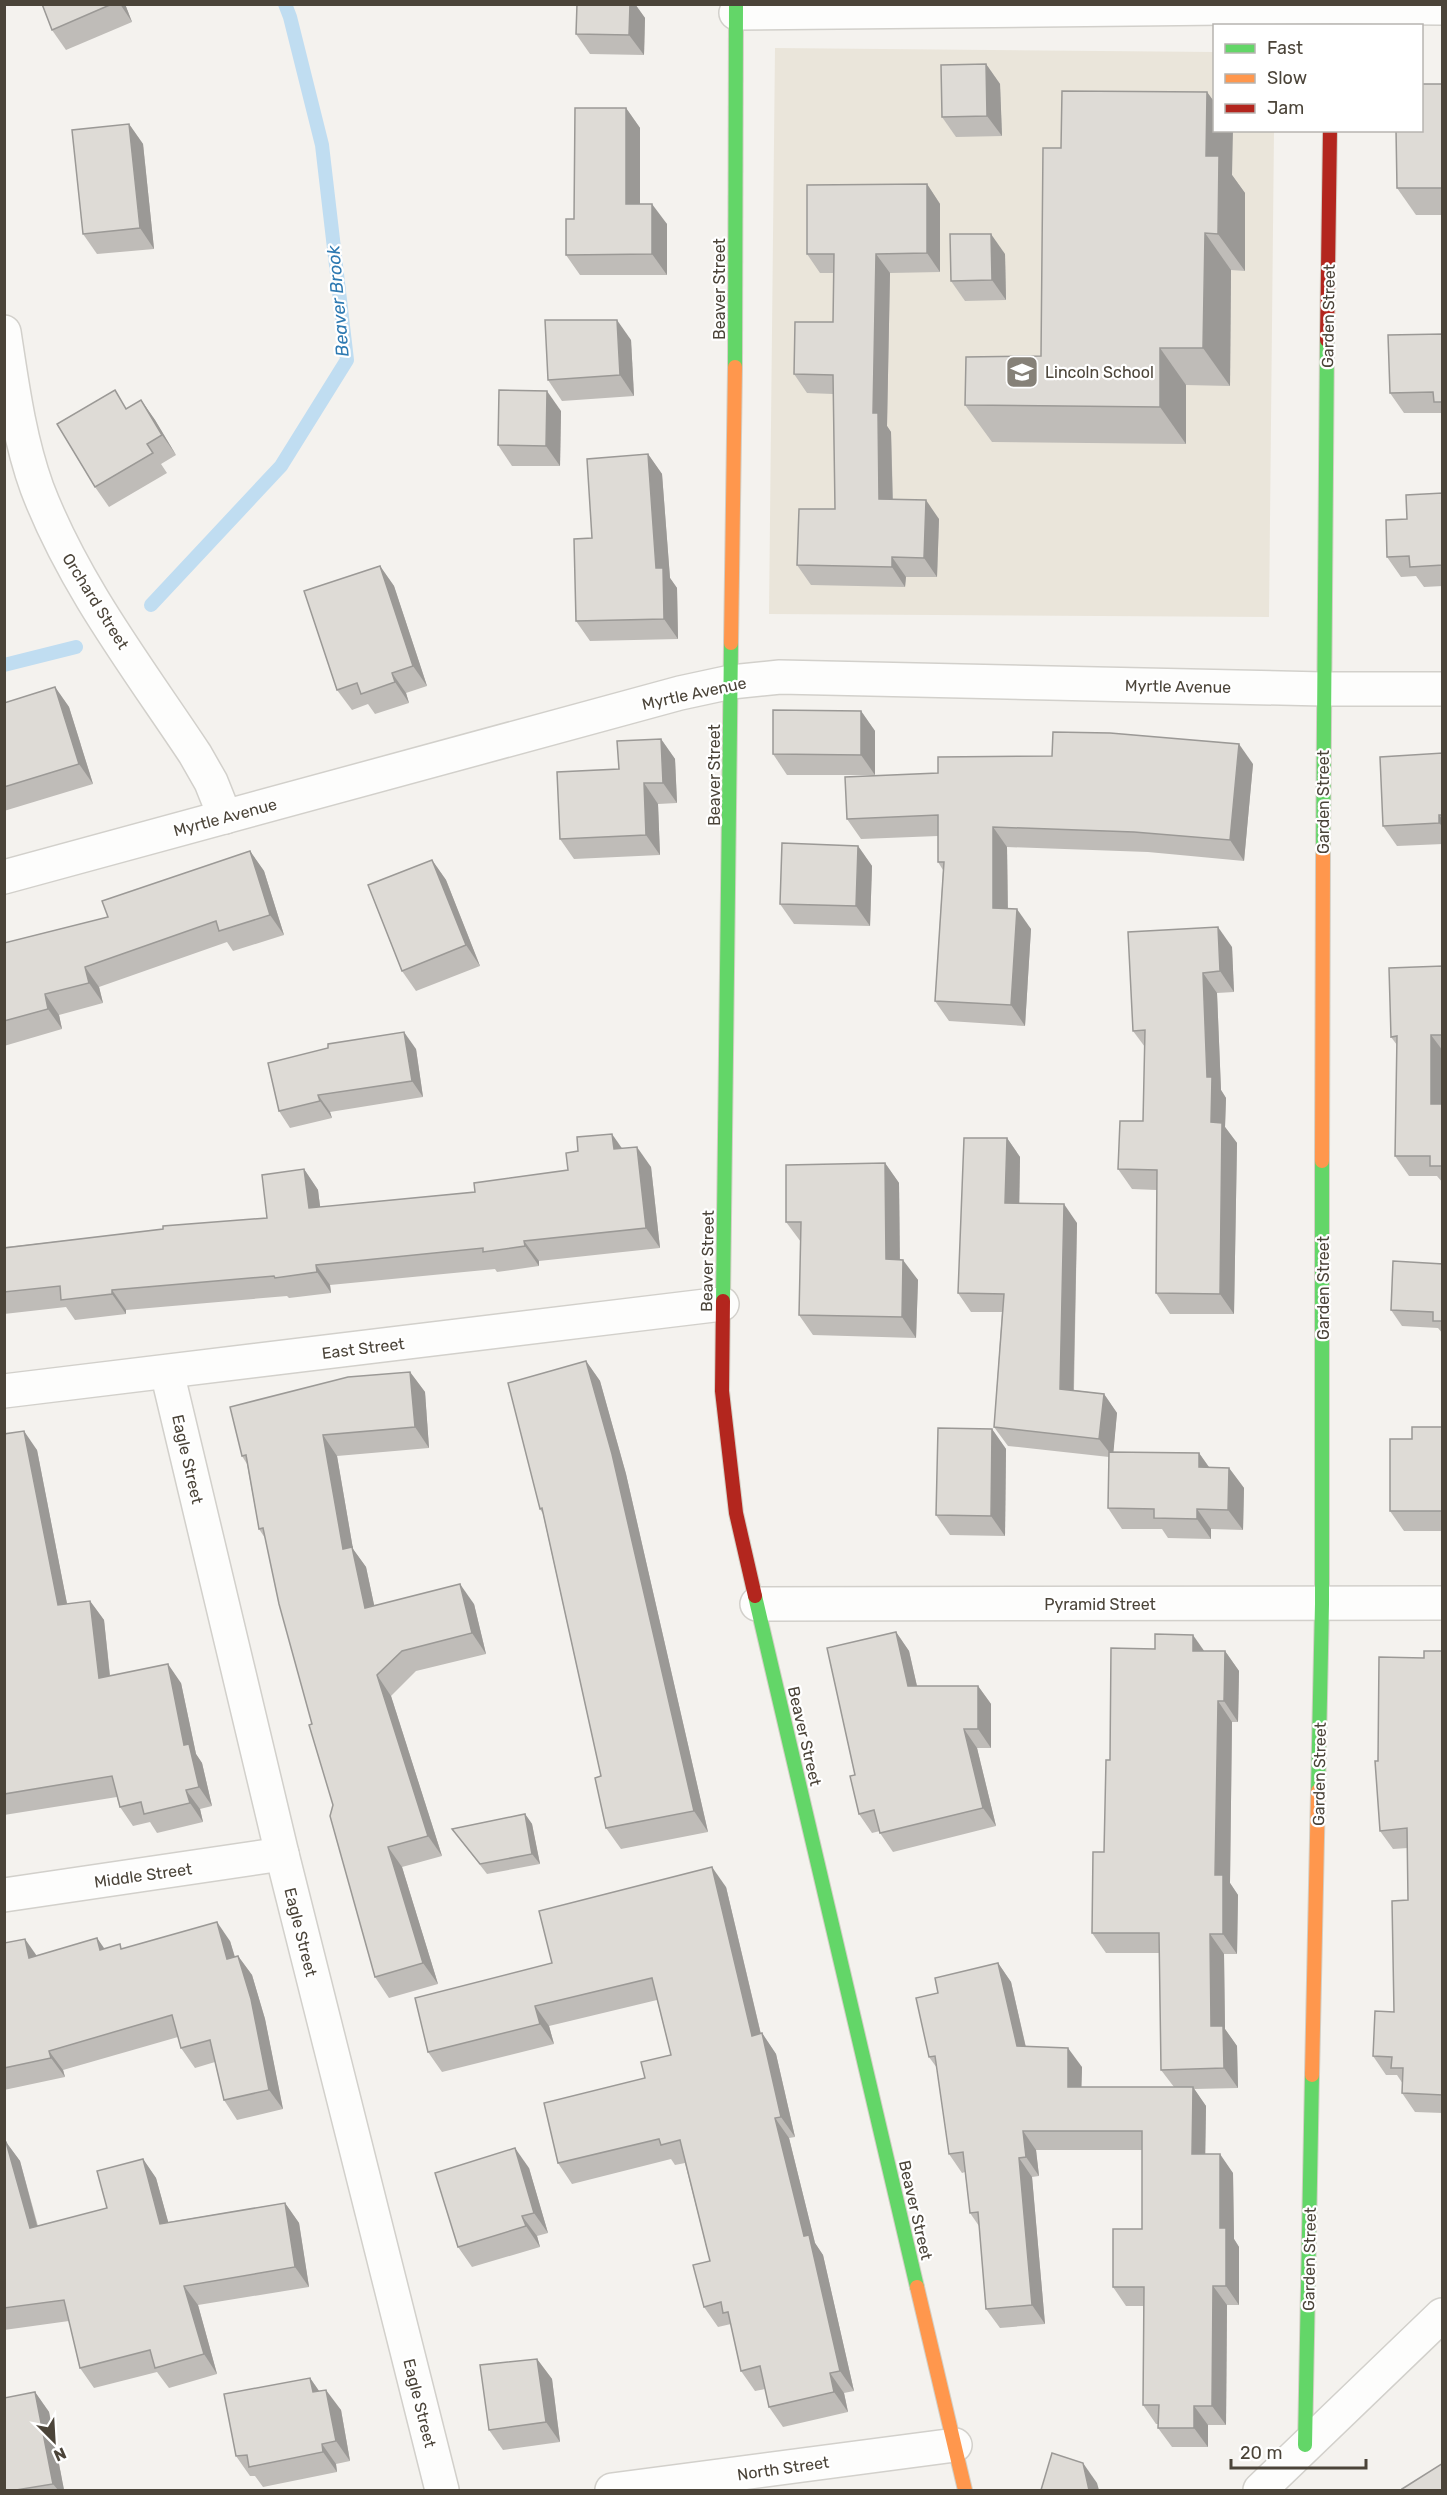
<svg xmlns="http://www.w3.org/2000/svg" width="1447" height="2495" font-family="Rubik,sans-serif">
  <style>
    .education { fill: #eae5da }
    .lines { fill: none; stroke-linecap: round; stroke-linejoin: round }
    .stream { stroke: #c0ddf1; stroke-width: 14 }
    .street-casing { stroke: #d2d0cb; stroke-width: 36 }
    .fast-casing { stroke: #d3cfc5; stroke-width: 16 }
    .slow-casing { stroke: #d3cfc5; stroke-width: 16 }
    .jam-casing { stroke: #d3cfc5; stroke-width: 16 }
    .street { stroke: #fdfdfc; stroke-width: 33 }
    .fast { stroke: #63d668; stroke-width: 14 }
    .slow { stroke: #ff974d; stroke-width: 14 }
    .jam { stroke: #b3261e; stroke-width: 14 }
    .wall { fill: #bfbcb8 }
    .shaded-wall { fill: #9b9996 }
    .building { fill: #dedbd6; stroke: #9b9996; stroke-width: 1.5 }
    .labels { text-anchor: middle; stroke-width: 4.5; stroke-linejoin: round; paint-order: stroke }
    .street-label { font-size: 16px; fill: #4b4439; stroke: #fff }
    .poi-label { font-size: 16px; fill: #4b4439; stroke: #fff; text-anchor: start }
    .water-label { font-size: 18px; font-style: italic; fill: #2e7ab2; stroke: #fff }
  </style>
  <rect width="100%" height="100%" fill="#f4f2ee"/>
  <polygon class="education" points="775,48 1214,52 1214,130 1274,131 1269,617 769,614"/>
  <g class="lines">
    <g class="stream">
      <polyline points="151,605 281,466 347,360 322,145 290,17 285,4"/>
      <polyline points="4,665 76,647"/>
    </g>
    <g class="street-casing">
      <g id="street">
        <polyline points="736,13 1331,7 1442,8"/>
        <path d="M4 332C12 384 19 438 37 488 74 585 138 668 195 754L211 782 225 817"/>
        <polyline points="4,877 680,693 731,682 780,677 1323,689 1442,689"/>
        <polyline points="167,1372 282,1854 442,2490"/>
        <polyline points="4,1391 722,1304"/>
        <polyline points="757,1604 1442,1603"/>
        <polyline points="4,1895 282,1854"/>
        <polyline points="612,2490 955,2445"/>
        <polyline points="1260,2490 1442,2315"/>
      </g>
    </g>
    <g class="fast-casing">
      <g id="fast">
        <polyline points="735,367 736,4"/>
        <polyline points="1323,855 1327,340"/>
        <polyline points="723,1301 731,643"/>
        <polyline points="755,1596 917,2287"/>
        <polyline points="1318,1791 1322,1604 1322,1161"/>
        <polyline points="1305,2445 1312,2075"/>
      </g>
    </g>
    <g class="slow-casing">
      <g id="slow">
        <polyline points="731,643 735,367"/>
        <polyline points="1322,1161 1323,855"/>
        <polyline points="1312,2075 1318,1791"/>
        <polyline points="917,2287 965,2490"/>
      </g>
    </g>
    <g class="jam-casing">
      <g id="jam">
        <polyline points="1327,340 1330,130"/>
        <polyline points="723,1301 722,1391 736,1513 755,1596"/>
      </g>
    </g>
    <use href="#street" class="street"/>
    <use href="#fast" class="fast"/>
    <use href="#slow" class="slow"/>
    <use href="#jam" class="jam"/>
  </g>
  <g class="wall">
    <polygon points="42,4 125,4 132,22 66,50 52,30"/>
    <polygon points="577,4 635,4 645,18 644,55 590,54 576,34"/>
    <polygon points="986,64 1000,84 1002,136 956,137 942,117"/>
    <polygon points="1443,84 1443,215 1416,215 1397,188"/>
    <polygon points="1207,92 1215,103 1215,130 1232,175 1245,193 1245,271 1231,270 1230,386 1186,385 1186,444 992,442 965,405 1041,356 1061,148"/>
    <polygon points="626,108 640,128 640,204 667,224 667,275 580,275 566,255"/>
    <polygon points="129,124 143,144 154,249 97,254 83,234"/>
    <polygon points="927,184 940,204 940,272 890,273 887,426 891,432 893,499 939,519 937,577 906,577 905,587 811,585 797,565 835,509 833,394 807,393 794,374 833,322 834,273 820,273 807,254"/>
    <polygon points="1005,254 1006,300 965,301 951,281"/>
    <polygon points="1443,334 1443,414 1441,413 1404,413 1390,393"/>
    <polygon points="631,340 634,396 562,401 548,380"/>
    <polygon points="141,400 155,420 176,455 161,464 167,473 109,507 95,487"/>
    <polygon points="561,411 560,466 512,466 498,445"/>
    <polygon points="648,454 662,474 670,578 677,588 678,639 590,641 576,621 592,538"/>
    <polygon points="1443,493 1443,586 1424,587 1416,576 1401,577 1387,557 1407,519"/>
    <polygon points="380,566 394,586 427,686 406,693 409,703 375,714 368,704 352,710 337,690"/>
    <polygon points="55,687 69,707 93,784 4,811 4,703"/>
    <polygon points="861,711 875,731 875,775 787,775 773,754"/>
    <polygon points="661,739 675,759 677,803 658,804 660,855 574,859 560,839 619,769"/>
    <polygon points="1443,753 1443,844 1397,846 1383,826"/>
    <polygon points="1253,764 1244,861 1148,852 1007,847 1008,909 1031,929 1025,1026 949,1021 935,1001 943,870 938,862 938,836 861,839 847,819"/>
    <polygon points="858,846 872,866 870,926 794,924 780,904"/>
    <polygon points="250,851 264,871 284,935 233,951 227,942 99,987 103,1003 59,1015 62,1029 4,1046 4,943 108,917"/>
    <polygon points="432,860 446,880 480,966 416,991 402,971"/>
    <polygon points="1232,947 1234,992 1217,993 1221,1090 1226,1098 1225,1127 1237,1143 1234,1314 1170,1314 1156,1293 1157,1190 1132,1189 1118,1169 1143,1121 1145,1047 1133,1031"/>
    <polygon points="1443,966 1443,1183 1437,1176 1409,1176 1395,1156 1397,1045 1391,1037"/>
    <polygon points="416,1049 423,1097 330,1112 332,1118 290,1128 279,1111"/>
    <polygon points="1007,1138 1020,1157 1019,1203 1077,1223 1074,1390 1104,1394 1117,1413 1113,1452 1199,1453 1209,1467 1229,1468 1244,1488 1243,1530 1211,1529 1211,1539 1168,1538 1162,1529 1122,1529 1108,1508 1109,1457 1008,1446 994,1427 1002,1312 971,1312 958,1293"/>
    <polygon points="622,1148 651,1167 660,1248 539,1261 539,1266 497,1272 495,1269 330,1285 331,1293 289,1298 287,1296 126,1310 126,1314 75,1320 66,1307 4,1314 4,1246 6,1247 267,1218 304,1169 318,1190 320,1207 475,1192 568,1170"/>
    <polygon points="885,1163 899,1183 900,1260 918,1280 916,1338 813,1335 799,1315 801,1242 786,1222"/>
    <polygon points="1443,1264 1443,1334 1438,1328 1402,1326 1391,1310"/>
    <polygon points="586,1361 600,1381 626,1474 708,1832 621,1849 606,1828 601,1776 543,1514 540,1509"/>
    <polygon points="410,1372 425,1392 429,1448 337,1456 353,1549 366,1567 374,1605 474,1604 486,1654 416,1671 391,1696 442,1856 402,1867 438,1984 389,1998 375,1977 333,1805 265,1538 259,1529 247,1464 242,1456"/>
    <polygon points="1443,1427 1443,1531 1404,1531 1390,1511 1412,1439"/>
    <polygon points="992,1429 1006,1449 1005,1536 950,1535 936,1515"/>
    <polygon points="4,1434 37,1450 67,1604 90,1601 104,1620 110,1675 181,1683 196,1754 202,1763 212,1806 200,1809 203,1822 157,1833 150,1822 133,1826 120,1807 117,1797 4,1815"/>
    <polygon points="896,1632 909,1651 917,1686 978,1686 991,1704 991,1748 977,1748 996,1826 893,1852 880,1833 880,1831 872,1833 859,1814 855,1775"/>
    <polygon points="1205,1651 1225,1651 1239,1671 1238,1722 1232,1722 1230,1883 1238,1895 1237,1954 1224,1954 1225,2029 1237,2046 1238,2088 1194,2089 1206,2106 1205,2154 1233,2173 1234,2239 1239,2247 1239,2305 1227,2305 1226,2425 1208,2425 1208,2447 1172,2447 1158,2428 1158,2424 1156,2424 1143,2405 1143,2306 1126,2306 1113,2287 1142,2229 1142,2150 1036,2150 1039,2176 1032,2177 1045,2324 1000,2328 986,2309 979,2226 970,2213 965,2172 962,2173 949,2154 937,2068 929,2057 938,1993 998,1963 1011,1982 1026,2047 1082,2067 1081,2087 1174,2087 1161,2070 1159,1953 1106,1953 1092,1933 1104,1852 1110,1760"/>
    <polygon points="1443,1651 1443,2113 1415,2112 1402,2093 1403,2084 1397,2075 1386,2075 1373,2056 1394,2012 1408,1900 1408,1848 1393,1849 1380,1831 1378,1761 1424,1658"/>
    <polygon points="525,1814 532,1824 540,1864 487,1874 452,1829"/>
    <polygon points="726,1887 761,2034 762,2033 776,2054 795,2137 789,2138 815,2243 823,2255 854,2391 844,2393 848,2412 783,2427 769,2407 765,2389 755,2391 741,2371 731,2324 718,2327 704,2307 710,2261 685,2163 675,2165 671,2159 572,2184 558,2163 671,2055 657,2000 549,2026 554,2044 442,2072 428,2052 552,1963"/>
    <polygon points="97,1938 104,1949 123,1949 230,1941 235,1957 238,1956 252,1975 265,2019 283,2109 237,2120 224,2100 215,2062 195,2068 181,2048 178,2037 63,2070 65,2077 4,2090 4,1943 37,1956"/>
    <polygon points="4,2142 6,2142 20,2161 38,2226 107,2208 143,2159 156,2178 168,2222 285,2203 299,2223 309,2287 198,2305 217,2374 169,2388 157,2372 94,2388 80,2368 69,2321 4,2330"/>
    <polygon points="529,2168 548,2233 537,2236 540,2247 472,2267 458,2247"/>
    <polygon points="537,2359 552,2379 560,2442 503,2450 489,2430"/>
    <polygon points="310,2378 319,2391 341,2410 350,2461 336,2464 337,2472 263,2487 255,2476 250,2476 236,2456"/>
    <polygon points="35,2392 49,2412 64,2490 4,2490"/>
  </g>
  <g class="shaded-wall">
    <polygon points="120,4 125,4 132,22"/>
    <polygon points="621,4 635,4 645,18 644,55 629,35"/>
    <polygon points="986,64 1000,84 1002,136 987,116"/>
    <polygon points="1207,92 1215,103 1215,130 1233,130 1232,175 1245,193 1245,271 1218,234 1206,156"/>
    <polygon points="626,108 640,128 640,224 626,204"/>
    <polygon points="129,124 143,144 154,249 140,228"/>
    <polygon points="927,184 940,204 940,272 927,253"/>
    <polygon points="652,204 667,224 667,275 652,254"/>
    <polygon points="1205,233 1231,270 1230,386 1203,348"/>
    <polygon points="991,234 1005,254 1006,300 992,280"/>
    <polygon points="876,254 890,273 887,426 891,432 893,518 879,499 873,413"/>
    <polygon points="617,320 631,340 634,396 620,375"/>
    <polygon points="1160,348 1186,385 1186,444 1160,407"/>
    <polygon points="547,391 561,411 560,466 546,446"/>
    <polygon points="141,400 155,420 176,455 162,435"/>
    <polygon points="648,454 662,474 670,578 677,588 678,639 664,619 656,568"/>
    <polygon points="926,500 939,519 937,577 924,558"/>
    <polygon points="892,557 906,577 905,587 892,567"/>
    <polygon points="380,566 394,586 427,686 413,666"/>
    <polygon points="392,673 406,693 409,703 395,682"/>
    <polygon points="55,687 69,707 93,784 79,764"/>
    <polygon points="861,711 875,731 875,775 861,755"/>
    <polygon points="661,739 675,759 677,803 663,783"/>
    <polygon points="1239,744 1253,764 1244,861 1230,840"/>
    <polygon points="644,783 658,804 660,855 646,835"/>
    <polygon points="1439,815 1443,820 1443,827 1439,823"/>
    <polygon points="993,827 1007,847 1008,928 993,908"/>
    <polygon points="858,846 872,866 870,926 856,906"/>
    <polygon points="250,851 264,871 284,935 270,915"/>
    <polygon points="432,860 446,880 480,966 466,945"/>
    <polygon points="1017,909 1031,929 1025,1026 1011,1005"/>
    <polygon points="1218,927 1232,947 1234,992 1220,971"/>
    <polygon points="85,967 99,987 103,1003 89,983"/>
    <polygon points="1203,973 1217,993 1221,1090 1226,1098 1225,1127 1237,1143 1234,1314 1220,1294 1211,1122 1207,1077"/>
    <polygon points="45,994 59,1015 62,1029 48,1009"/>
    <polygon points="404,1032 416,1049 423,1097 412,1081"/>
    <polygon points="1431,1035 1443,1051 1443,1120 1431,1104"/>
    <polygon points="318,1095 330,1112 332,1118 320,1101"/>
    <polygon points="612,1134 626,1154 614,1149"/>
    <polygon points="1007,1138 1020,1157 1019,1222 1005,1203"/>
    <polygon points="637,1147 651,1167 660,1248 646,1228"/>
    <polygon points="885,1163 899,1183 900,1280 886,1259"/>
    <polygon points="304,1169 318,1190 323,1229 309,1208"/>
    <polygon points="1064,1204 1077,1223 1073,1408 1060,1389"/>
    <polygon points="524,1241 539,1261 539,1266 525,1246"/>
    <polygon points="903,1260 918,1280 916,1338 902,1317"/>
    <polygon points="316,1265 330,1285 331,1293 317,1272"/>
    <polygon points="112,1290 126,1310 126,1314 112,1294"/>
    <polygon points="586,1361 600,1381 626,1474 708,1832 694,1811"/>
    <polygon points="410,1372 425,1392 429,1448 415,1427"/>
    <polygon points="1104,1394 1117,1413 1113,1457 1099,1439"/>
    <polygon points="992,1429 1006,1449 1005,1536 991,1516"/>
    <polygon points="24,1431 37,1450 71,1624 58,1605"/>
    <polygon points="323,1435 337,1456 353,1549 366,1567 379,1628 365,1608 343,1549"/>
    <polygon points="1199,1453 1213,1473 1199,1467"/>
    <polygon points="1229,1468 1244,1488 1243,1530 1228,1510"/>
    <polygon points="1197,1509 1211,1529 1211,1539 1197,1519"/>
    <polygon points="460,1584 474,1604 486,1654 472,1633"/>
    <polygon points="90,1601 104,1620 112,1697 99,1678"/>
    <polygon points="896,1632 909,1651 921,1704 908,1686"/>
    <polygon points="1193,1635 1207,1655 1193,1651"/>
    <polygon points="1225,1651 1239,1671 1238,1722 1224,1701"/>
    <polygon points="168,1664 181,1683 196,1754 202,1763 212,1806 199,1787 184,1745"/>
    <polygon points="377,1675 391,1696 442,1856 428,1836"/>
    <polygon points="978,1686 991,1704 991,1748 978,1729"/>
    <polygon points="1218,1701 1232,1722 1230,1883 1238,1895 1237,1954 1223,1934 1215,1875"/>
    <polygon points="964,1729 977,1748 996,1826 983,1808"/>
    <polygon points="186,1790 200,1809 203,1822 190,1803"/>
    <polygon points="525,1814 532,1824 540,1864 532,1854"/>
    <polygon points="388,1847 402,1867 438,1984 423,1963"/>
    <polygon points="712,1867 726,1887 766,2056 752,2036"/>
    <polygon points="217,1922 230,1941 241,1978 227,1959"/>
    <polygon points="1210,1934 1224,1954 1225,2029 1237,2046 1238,2088 1224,2068 1211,2026"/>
    <polygon points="97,1938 111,1958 100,1950"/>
    <polygon points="25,1939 39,1959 29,1958"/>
    <polygon points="238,1956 252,1975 265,2019 283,2109 269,2090"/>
    <polygon points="998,1963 1011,1982 1030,2066 1017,2046"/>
    <polygon points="535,2006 549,2026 554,2044 540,2024"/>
    <polygon points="762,2033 776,2054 795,2137 781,2117"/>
    <polygon points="1068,2048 1082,2067 1081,2106 1068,2087"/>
    <polygon points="49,2051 63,2070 65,2077 51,2058"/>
    <polygon points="1193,2087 1206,2106 1205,2173 1192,2154"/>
    <polygon points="775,2118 789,2138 815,2243 823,2255 854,2391 840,2371 804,2236"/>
    <polygon points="1023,2131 1036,2150 1039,2176 1026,2157"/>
    <polygon points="6,2142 20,2161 43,2248 30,2228"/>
    <polygon points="515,2148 529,2168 548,2233 534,2213"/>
    <polygon points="1220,2154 1233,2173 1234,2239 1239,2247 1239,2305 1226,2286 1220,2228"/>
    <polygon points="1019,2158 1032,2177 1045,2324 1032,2305"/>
    <polygon points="143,2159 156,2178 174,2243 160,2224"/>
    <polygon points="285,2203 299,2223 309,2287 295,2267"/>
    <polygon points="522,2216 537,2236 540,2247 526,2226"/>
    <polygon points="184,2286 198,2305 217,2374 204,2354"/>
    <polygon points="1213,2286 1227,2305 1226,2425 1212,2406"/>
    <polygon points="537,2359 552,2379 560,2442 546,2422"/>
    <polygon points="830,2373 844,2393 848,2412 834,2392"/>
    <polygon points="310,2378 324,2398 313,2392"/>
    <polygon points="326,2390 341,2410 350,2461 336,2441"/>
    <polygon points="35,2392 49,2412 64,2490 58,2490 53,2484"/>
    <polygon points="1194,2406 1208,2425 1208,2447 1194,2428"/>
    <polygon points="322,2444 336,2464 337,2472 323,2452"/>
    <polygon points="1083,2463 1097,2483 1099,2490 1089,2490"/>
  </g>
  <g class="building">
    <polygon points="42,4 112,4 52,30"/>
    <polygon points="577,4 630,4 629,35 576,34"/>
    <polygon points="986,64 987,116 942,117 941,65"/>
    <polygon points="1422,84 1443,84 1443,188 1397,188 1396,130 1422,130"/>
    <polygon points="1062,91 1207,92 1206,156 1219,156 1218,234 1205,233 1203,348 1160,348 1160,407 965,405 966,357 1041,356 1043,148 1061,148"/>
    <polygon points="575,108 626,108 626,204 652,204 652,254 566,255 566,219 574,219"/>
    <polygon points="129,124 140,228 83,234 72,130"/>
    <polygon points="927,184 927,253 876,254 873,413 878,413 879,499 926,500 924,558 892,557 892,567 797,565 799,509 835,509 833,375 794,374 795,322 833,322 834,254 807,254 807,185"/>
    <polygon points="950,234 991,234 992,280 951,281"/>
    <polygon points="545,320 617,320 620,375 548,380"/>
    <polygon points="1443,334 1443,402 1434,402 1433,392 1390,393 1388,335"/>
    <polygon points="115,390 126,409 141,400 162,435 147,444 153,453 95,487 57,424"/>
    <polygon points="499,390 547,391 546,446 498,445"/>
    <polygon points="648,454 656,568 663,568 664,619 576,621 574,539 592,538 587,459"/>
    <polygon points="1443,493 1443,565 1410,567 1409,556 1387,557 1386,520 1407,519 1406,495"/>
    <polygon points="380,566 413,666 392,673 395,682 361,694 357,683 337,690 304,591"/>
    <polygon points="55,687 79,764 4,787 4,703"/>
    <polygon points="773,710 861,711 861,755 773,754"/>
    <polygon points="1053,732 1110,733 1239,744 1230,840 1134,832 993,827 993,908 1017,909 1011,1005 935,1001 944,862 938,862 938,815 847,819 845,777 938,773 938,757 1052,756"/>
    <polygon points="661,739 663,783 644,783 646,835 560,839 557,772 619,769 617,741"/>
    <polygon points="1443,753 1443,815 1439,815 1439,823 1383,826 1380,757"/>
    <polygon points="782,843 858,846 856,906 780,904"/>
    <polygon points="250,851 270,915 219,931 216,921 85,967 89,983 45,994 48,1009 4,1021 4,943 108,917 102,901"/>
    <polygon points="432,860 466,945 402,971 368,885"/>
    <polygon points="1218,927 1220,971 1203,973 1207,1077 1212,1077 1211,1122 1222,1123 1220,1294 1156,1293 1157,1170 1118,1169 1120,1121 1143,1121 1145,1030 1133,1031 1128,932"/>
    <polygon points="1443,966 1443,1035 1431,1035 1431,1104 1443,1104 1443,1166 1430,1166 1430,1156 1395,1156 1397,1036 1391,1037 1389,968"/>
    <polygon points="404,1032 412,1081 318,1095 320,1101 279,1111 268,1063 328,1048 328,1044"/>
    <polygon points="612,1134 614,1149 637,1147 646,1228 524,1241 525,1246 483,1252 483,1248 316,1265 317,1272 275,1278 274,1276 112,1290 112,1294 61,1300 60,1286 4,1292 4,1248 163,1229 163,1226 267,1218 262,1175 304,1169 309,1208 475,1192 474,1183 568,1170 566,1153 578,1151 577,1137"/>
    <polygon points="964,1138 1007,1138 1005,1203 1064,1204 1060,1389 1104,1394 1099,1439 994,1427 1004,1294 958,1293"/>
    <polygon points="885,1163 886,1259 903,1260 902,1317 799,1315 801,1222 786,1222 786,1165"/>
    <polygon points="1393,1261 1443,1264 1443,1321 1433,1321 1433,1312 1391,1310"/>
    <polygon points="586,1361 612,1454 694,1811 606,1828 595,1778 601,1776 542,1508 540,1509 508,1383"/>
    <polygon points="410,1372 415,1427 323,1435 343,1549 352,1547 365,1608 460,1584 472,1633 402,1651 377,1675 428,1836 388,1847 423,1963 375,1977 330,1816 333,1805 309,1725 312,1724 279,1604 263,1528 259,1529 246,1455 242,1456 230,1407 348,1377"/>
    <polygon points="1412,1427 1443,1427 1443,1511 1390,1511 1390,1439 1412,1439"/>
    <polygon points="938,1428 992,1429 991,1516 936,1515"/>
    <polygon points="24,1431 58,1605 90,1601 99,1678 168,1664 184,1745 189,1744 199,1787 186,1790 190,1803 144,1814 141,1802 120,1807 112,1776 4,1794 4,1434"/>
    <polygon points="1109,1452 1199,1453 1199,1467 1229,1468 1228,1510 1197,1509 1197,1519 1154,1518 1154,1509 1108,1508"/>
    <polygon points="896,1632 908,1686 978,1686 978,1729 964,1729 983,1808 880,1833 874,1810 859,1814 850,1776 855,1775 827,1648"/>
    <polygon points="1155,1634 1193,1635 1193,1651 1225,1651 1224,1701 1218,1701 1215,1875 1223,1875 1223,1934 1210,1934 1211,2026 1223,2026 1224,2068 1161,2070 1159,1933 1092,1933 1093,1852 1104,1852 1106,1760 1110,1760 1111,1648 1155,1649"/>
    <polygon points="1424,1651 1443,1651 1443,2095 1402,2093 1403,2068 1391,2068 1392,2057 1373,2056 1375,2011 1394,2012 1392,1901 1408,1900 1407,1828 1380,1831 1375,1761 1378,1761 1379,1657 1424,1658"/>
    <polygon points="525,1814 532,1854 480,1864 452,1829"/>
    <polygon points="712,1867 752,2036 762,2033 781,2117 775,2118 804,2236 809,2235 840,2371 830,2373 834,2392 769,2407 760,2366 741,2371 728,2312 723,2313 721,2302 704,2307 693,2265 710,2261 680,2140 661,2145 659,2139 558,2163 544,2103 645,2078 641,2062 671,2055 652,1978 535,2006 540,2024 428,2052 415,1998 552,1963 539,1911"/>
    <polygon points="217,1922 227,1959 238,1956 251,1999 269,2090 224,2100 210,2040 181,2048 172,2015 49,2051 51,2058 4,2068 4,1943 25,1939 29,1958 97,1938 100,1950 120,1944 121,1949"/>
    <polygon points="998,1963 1017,2046 1068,2048 1068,2087 1193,2087 1192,2154 1220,2154 1220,2228 1226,2228 1226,2286 1213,2286 1212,2406 1194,2406 1194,2428 1158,2428 1159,2405 1143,2405 1144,2287 1113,2287 1113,2229 1142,2229 1142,2131 1023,2131 1026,2157 1019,2158 1032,2305 986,2309 978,2212 970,2213 963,2152 949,2154 935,2056 929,2057 916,1998 938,1993 935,1978"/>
    <polygon points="4,2142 6,2142 30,2228 107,2208 97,2171 143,2159 160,2224 285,2203 295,2267 184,2286 204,2354 155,2368 150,2350 80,2368 64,2300 4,2308"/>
    <polygon points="515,2148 534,2213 522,2216 526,2226 458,2247 435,2173"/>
    <polygon points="537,2359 546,2422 489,2430 480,2365"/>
    <polygon points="310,2378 313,2392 326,2390 336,2441 322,2444 323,2452 249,2467 247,2455 236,2456 224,2394"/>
    <polygon points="35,2392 53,2484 16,2490 4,2490 4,2398"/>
    <polygon points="1052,2453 1083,2463 1089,2490 1041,2490"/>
    <polygon points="1443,2463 1443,2490 1403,2490 1402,2489"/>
  </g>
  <defs>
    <g id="school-square" transform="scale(1.725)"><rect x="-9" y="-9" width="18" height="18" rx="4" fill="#868178" stroke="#fff"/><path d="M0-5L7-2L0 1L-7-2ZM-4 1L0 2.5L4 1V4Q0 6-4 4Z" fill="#fff"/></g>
  </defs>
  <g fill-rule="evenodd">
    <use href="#school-square" x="1022" y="372"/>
  </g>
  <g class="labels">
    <g class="street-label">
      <text transform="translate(719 289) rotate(-90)" y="6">Beaver Street</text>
      <text transform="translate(1328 316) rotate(-89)" y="6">Garden Street</text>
      <text transform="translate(96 601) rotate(58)" y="6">Orchard Street</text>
      <text transform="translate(1178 686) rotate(1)" y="6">Myrtle Avenue</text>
      <text transform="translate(694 693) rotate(-12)" y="6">Myrtle Avenue</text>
      <text transform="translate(714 775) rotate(-90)" y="6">Beaver Street</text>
      <text transform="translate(1323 802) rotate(-90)" y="6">Garden Street</text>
      <text transform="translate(225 817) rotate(-15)" y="6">Myrtle Avenue</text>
      <text transform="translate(707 1261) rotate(-89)" y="6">Beaver Street</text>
      <text transform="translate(1323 1288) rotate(-90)" y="6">Garden Street</text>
      <text transform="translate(363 1348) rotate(-7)" y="6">East Street</text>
      <text transform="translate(188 1459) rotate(77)" y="6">Eagle Street</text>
      <text x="1100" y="1610">Pyramid Street</text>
      <text transform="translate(805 1736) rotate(77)" y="6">Beaver Street</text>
      <text transform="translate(1319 1774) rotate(-89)" y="6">Garden Street</text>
      <text transform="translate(143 1875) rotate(-8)" y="6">Middle Street</text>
      <text transform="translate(301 1932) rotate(76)" y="6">Eagle Street</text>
      <text transform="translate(916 2210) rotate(77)" y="6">Beaver Street</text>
      <text transform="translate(1309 2259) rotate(-89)" y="6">Garden Street</text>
      <text transform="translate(420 2403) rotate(76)" y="6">Eagle Street</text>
      <text transform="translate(783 2468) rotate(-8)" y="6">North Street</text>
    </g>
    <g class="poi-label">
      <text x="1045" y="378">Lincoln School</text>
    </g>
    <g class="water-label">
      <text transform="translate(338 301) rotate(-95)" y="6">Beaver Brook</text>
    </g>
  </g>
  <rect width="1447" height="2495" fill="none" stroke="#4b4439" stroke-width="12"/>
  <rect x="1213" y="24" width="210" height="108" fill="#ffffff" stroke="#b7b4b0" stroke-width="1.5"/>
  <rect x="1225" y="44" width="30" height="9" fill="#63d668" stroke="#b7b4b0" stroke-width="1.5"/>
  <text x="1267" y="54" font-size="18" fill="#4b4439">Fast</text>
  <rect x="1225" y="74" width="30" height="9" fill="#ff974d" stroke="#b7b4b0" stroke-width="1.5"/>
  <text x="1267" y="84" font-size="18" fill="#4b4439">Slow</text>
  <rect x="1225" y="104" width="30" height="9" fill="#b3261e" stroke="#b7b4b0" stroke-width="1.5"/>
  <text x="1267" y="114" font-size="18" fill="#4b4439">Jam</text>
  <g transform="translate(54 2441) rotate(156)" stroke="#ffffff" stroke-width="4.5" paint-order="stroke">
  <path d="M0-4.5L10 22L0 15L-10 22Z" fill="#4b4439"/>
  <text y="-9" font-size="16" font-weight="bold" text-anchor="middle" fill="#4b4439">N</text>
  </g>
  <path d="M1231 2459v9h135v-9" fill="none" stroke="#4b4439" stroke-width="3"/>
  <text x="1240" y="2459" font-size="18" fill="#4b4439" stroke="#ffffff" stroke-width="4.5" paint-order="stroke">20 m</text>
</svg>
